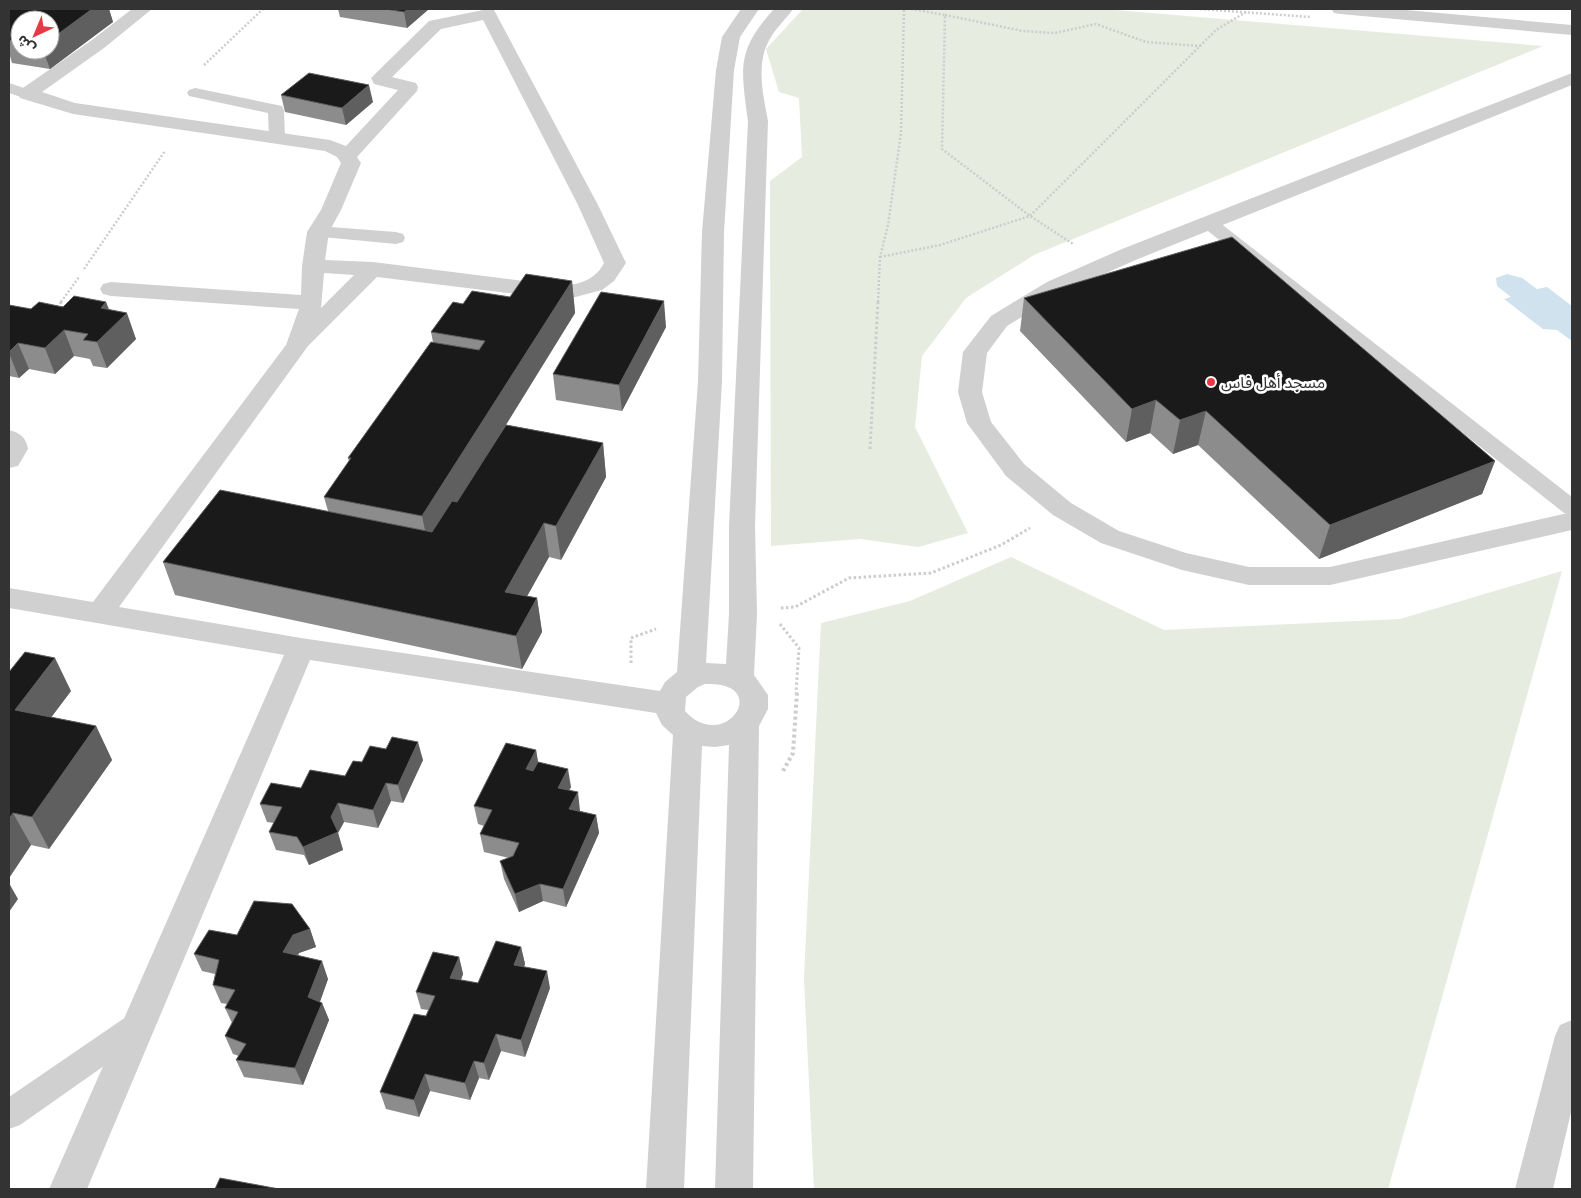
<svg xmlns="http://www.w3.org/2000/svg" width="1581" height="1198" font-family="Karla,'Noto Sans Arabic',sans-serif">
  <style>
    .green { fill: #e6ecdf }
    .water { fill: #cfe2ee }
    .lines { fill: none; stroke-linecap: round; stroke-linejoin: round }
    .path-far2 { stroke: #cdcdcd; stroke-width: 2.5; stroke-dasharray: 2 2; stroke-linecap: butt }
    .path-far1 { stroke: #cdcdcd; stroke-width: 3; stroke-dasharray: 2.5 2.5; stroke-linecap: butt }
    .path { stroke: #cdcdcd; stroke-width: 4; stroke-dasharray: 3 3; stroke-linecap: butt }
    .lane { fill: #d0d0d0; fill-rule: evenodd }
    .street { fill: #d0d0d0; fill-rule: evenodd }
    .wall { fill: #8c8c8c; fill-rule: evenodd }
    .shaded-wall { fill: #5f5f5f }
    .building { fill: #1a1a1a; stroke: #5f5f5f }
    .poi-dot { fill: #e63946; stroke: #fff; stroke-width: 2 }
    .labels { text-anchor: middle; stroke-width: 5; stroke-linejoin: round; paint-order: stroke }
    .poi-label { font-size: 16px; fill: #333; stroke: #fff; text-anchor: start }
  </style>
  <rect width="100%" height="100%" fill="#fff"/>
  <g class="green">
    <polygon points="803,9 1104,9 1543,46 1034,255 966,298 922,356 915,427 968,533 918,547 860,539 771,546 770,181 802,157 799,98 779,92 766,49"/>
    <polygon points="1011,557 1164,630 1400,619 1562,571 1388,1189 814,1189 804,978 821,623 910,601"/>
  </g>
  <polygon class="water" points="1507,274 1522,278 1537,289 1547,287 1572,306 1572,341 1557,330 1543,329 1504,299 1511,297 1497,286 1496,278"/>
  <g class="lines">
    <g class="path-far2">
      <polyline points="911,9 945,15 942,149 1030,216 1073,244"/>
      <polyline points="1200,9 1310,17"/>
      <polyline points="945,15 1023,31 1055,33 1096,24 1146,42 1200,46"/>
      <polyline points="204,65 263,9"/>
      <polyline points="880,257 940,245 1030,216 1216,30 1246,12"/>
      <polyline points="84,269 165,151"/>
      <polyline points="61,302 79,277"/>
      <polyline points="878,302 880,257 888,225 901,133 904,9"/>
    </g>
    <g class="path-far1">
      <polyline points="57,308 62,301"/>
      <polyline points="870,449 878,301"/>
      <polyline points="781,608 795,607 849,578 931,573 1001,545 1030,528"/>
      <polyline points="780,624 799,648 796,693"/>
      <polyline points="631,663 631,638 656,629"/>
    </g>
    <polyline class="path" points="783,771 793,753 797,692"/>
    <g class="lane">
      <polygon points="9,83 33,91 35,94 33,97 27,99 9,93"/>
      <polygon points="195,88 282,106 284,110 285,138 283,142 271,142 269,138 268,113 189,96 187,93 189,90"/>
      <polygon points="1209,218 1215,219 1572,497 1572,515 1564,513 1203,227 1200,223 1203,219"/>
      <polygon points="318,226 396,232 403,234 405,238 403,242 396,244 312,236 309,232 312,228"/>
      <polygon points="137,1013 148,1017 152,1026 148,1035 20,1125 9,1129 9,1097 126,1017"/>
    </g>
    <g class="street">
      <path d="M132 9H152L104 48 42 92 75 103 330 140 346 146 398 90 374 84 371 78 429 21 488 9 494 10 598 205 626 263 614 281 602 290 564 300 377 277 308 346 119 607 301 638 660 691 665 682 677 672 698 381 702 232 716 70 722 37 741 9H759L740 37 734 70 724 232 722 381 706 663 726 664 729 614V526L748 121C741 68 736 51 774 9H793C786 19 777 27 771 37 755 62 763 94 768 121L755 526 757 614 754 675 768 695V709L759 726 753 1189H715L729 745 715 747 702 746 684 1189H646L673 735 662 725 656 713 310 660 87 1189H49L284 655 9 608V588L93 602 286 345 299 309 111 296 103 294 100 289 103 284 111 282 301 295 302 266 307 232 321 210 341 163 337 157 325 151 73 114 20 98 18 94 20 90 92 40ZM483 20 578 205 604 263C596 279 581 284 564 286L373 262 325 260 329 232 341 210 361 163 357 157 417 91 418 87 416 83 392 77 441 29ZM324 273 354 275 321 308ZM705 684C774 681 725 755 685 711L686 697 698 687Z"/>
      <polygon points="1331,9 1395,9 1572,25 1572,35 1340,14 1334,13"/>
      <polygon points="1572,73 1572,85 1138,259 1063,292 1007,326 987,353 982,392 991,422 1024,464 1071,503 1119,531 1186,553 1249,567 1330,567 1572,512 1572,530 1330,585 1249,585 1182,570 1101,543 1053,515 1006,476 967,423 958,392 963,352 991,316 1047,282 1122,249"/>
      <path d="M9 430C20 433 26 437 28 449L18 466 9 468Z"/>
      <polygon points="1572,1020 1572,1108 1553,1189 1515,1189 1555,1036 1560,1025"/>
    </g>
  </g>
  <g class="wall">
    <path d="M9 9H109L113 22 50 69 12 63 9 53ZM20 20 50 50H20Z"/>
    <polygon points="338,9 429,9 407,28 340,17"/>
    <polygon points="281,95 373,102 346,125 285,112"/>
    <polygon points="572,281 575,313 506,425 603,443 606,477 561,560 549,557 527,596 537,598 542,632 522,669 175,595 163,562 328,511 324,497 349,461 348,458 433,342 431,332 463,304 510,297"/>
    <polygon points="1024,298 1495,461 1482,494 1319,559 1198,445 1173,454 1150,433 1126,442 1020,331"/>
    <polygon points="106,302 109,309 136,339 107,368 93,366 90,359 74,356 55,374 29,369 19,378 9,376 9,305 31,309"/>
    <polygon points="666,327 622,411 556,400 553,374"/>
    <polygon points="9,672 71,691 51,717 96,726 112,760 49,849 31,845 9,878"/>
    <polygon points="536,750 538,762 571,787 569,790 580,811 596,815 599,833 566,907 543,901 519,912 504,879 500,861 509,858 484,852 480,834 484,826 478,824 474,806"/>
    <polygon points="423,760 403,803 391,801 378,828 344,822 338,833 343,850 309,865 304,855 276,850 269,832 274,823 267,822 260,804 301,788 345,776 362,762"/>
    <polygon points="310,929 316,947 299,953 298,956 328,979 320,1002 322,1003 329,1020 303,1085 244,1077 236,1060 239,1056 233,1054 225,1036 232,1023 225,1008 227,1004 221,1003 213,985 215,974 202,971 194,954 237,935"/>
    <polygon points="521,947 525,964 524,966 550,988 525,1057 501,1051 489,1080 479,1078 470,1100 430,1091 419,1117 386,1109 380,1092 426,1016 428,1010 421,1009 416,992 459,957 463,974 461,980 478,983"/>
  </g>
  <g class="shaded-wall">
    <polygon points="92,9 109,9 113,22 50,69 43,50 50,50 50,40"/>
    <polygon points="408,9 429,9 407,28 404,12"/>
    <polygon points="369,85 373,102 346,125 342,108"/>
    <polygon points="572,281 575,313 429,549 422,516"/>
    <polygon points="664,301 666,327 622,411 619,385"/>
    <polygon points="106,302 114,325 127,313 136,339 107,368 97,342 101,308"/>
    <polygon points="64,330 74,356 55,374 45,348"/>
    <polygon points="18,343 29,369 19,378 9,353 9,352"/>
    <polygon points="1156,400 1150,433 1126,442 1132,409"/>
    <polygon points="1206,411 1198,445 1173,454 1180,420"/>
    <polygon points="603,443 606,477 561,560 556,526"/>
    <polygon points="1495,461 1482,494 1319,559 1330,525"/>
    <polygon points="544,523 549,557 511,625 505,592"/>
    <polygon points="537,598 542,632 522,669 516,636"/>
    <polygon points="55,658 71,691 32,743 15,710"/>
    <polygon points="96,726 112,760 49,849 32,817"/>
    <polygon points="418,742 423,760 403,803 398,785"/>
    <polygon points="536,750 539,768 530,788 526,769"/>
    <polygon points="568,769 571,787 561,806 558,788"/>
    <polygon points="386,783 391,801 378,828 373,810"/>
    <polygon points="578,792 580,811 572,827 569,809"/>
    <polygon points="338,803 344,822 338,833 343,850 309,865 303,847 331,817"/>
    <polygon points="13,813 31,845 9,878 9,819"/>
    <polygon points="596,815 599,833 566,907 563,889"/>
    <polygon points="9,883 18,899 9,912"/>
    <polygon points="540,884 543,901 519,912 515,894"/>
    <polygon points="310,929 316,947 299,953 290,970 283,952 293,935"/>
    <polygon points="521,947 525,964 518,982 514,965"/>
    <polygon points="459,957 463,974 455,995 450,978"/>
    <polygon points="322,961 328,979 315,1015 308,997"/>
    <polygon points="547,971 550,988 525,1057 521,1040"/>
    <polygon points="322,1003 329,1020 303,1085 295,1068"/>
    <polygon points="496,1034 501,1051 489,1080 484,1063"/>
    <polygon points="474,1061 479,1078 470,1100 465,1083"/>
    <polygon points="425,1074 430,1091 419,1117 414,1100"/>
  </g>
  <g class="building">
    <polygon points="9,9 92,9 50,40 50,20 20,20 20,42 9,40"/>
    <polygon points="385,9 408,9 404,12"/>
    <polygon points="309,73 369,85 342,108 281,95"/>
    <polygon points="1232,237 1495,461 1330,525 1206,411 1180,420 1156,400 1132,409 1024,298"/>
    <polygon points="526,274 572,281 422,516 324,497 351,458 348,458 431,342 479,350 485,341 431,332 453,302 463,304 472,291 510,297"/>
    <polygon points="601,292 664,301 619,385 553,374"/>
    <polygon points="74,296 106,302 101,308 127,313 97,342 83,340 88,334 64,330 45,348 18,343 9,352 9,305 31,309 39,302 63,307"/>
    <polygon points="506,425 603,443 556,526 544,523 505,592 537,598 516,636 163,562 220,490 432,532 452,501 457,502"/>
    <polygon points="25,652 55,658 15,710 96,726 32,817 13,813 9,819 9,672"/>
    <polygon points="392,737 418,742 398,785 386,783 373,810 338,803 331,817 338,832 303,847 297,837 269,832 282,807 260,804 271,783 301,788 310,770 345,776 353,761 362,762 370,746 386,749"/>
    <polygon points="506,743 536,750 526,769 533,771 538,762 568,769 558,788 578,792 569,809 596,815 563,889 540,884 515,894 500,861 513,856 519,843 480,834 492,810 474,806"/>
    <polygon points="254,901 292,904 310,929 293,935 283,952 322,961 308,997 322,1003 295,1068 236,1060 246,1044 225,1036 238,1012 225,1008 235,990 213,985 219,960 194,954 209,930 237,935"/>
    <polygon points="496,941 521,947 514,965 547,971 521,1040 496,1034 484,1063 474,1061 465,1083 425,1074 414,1100 380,1092 414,1014 426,1016 435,996 416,992 433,952 459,957 450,978 478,983"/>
    <polygon points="220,1178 279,1189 215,1189"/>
  </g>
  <circle class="poi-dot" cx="1211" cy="382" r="5"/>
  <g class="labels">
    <g class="poi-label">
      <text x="1221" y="388">مسجد أهل فاس</text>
    </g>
  </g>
  <rect width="1581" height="1198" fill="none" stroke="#333333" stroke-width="20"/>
  <g transform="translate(35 35) rotate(224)"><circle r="24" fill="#ffffff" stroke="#adadad"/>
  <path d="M0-4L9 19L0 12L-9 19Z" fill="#e63946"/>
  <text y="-8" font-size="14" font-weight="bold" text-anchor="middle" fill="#333333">ش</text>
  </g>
</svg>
